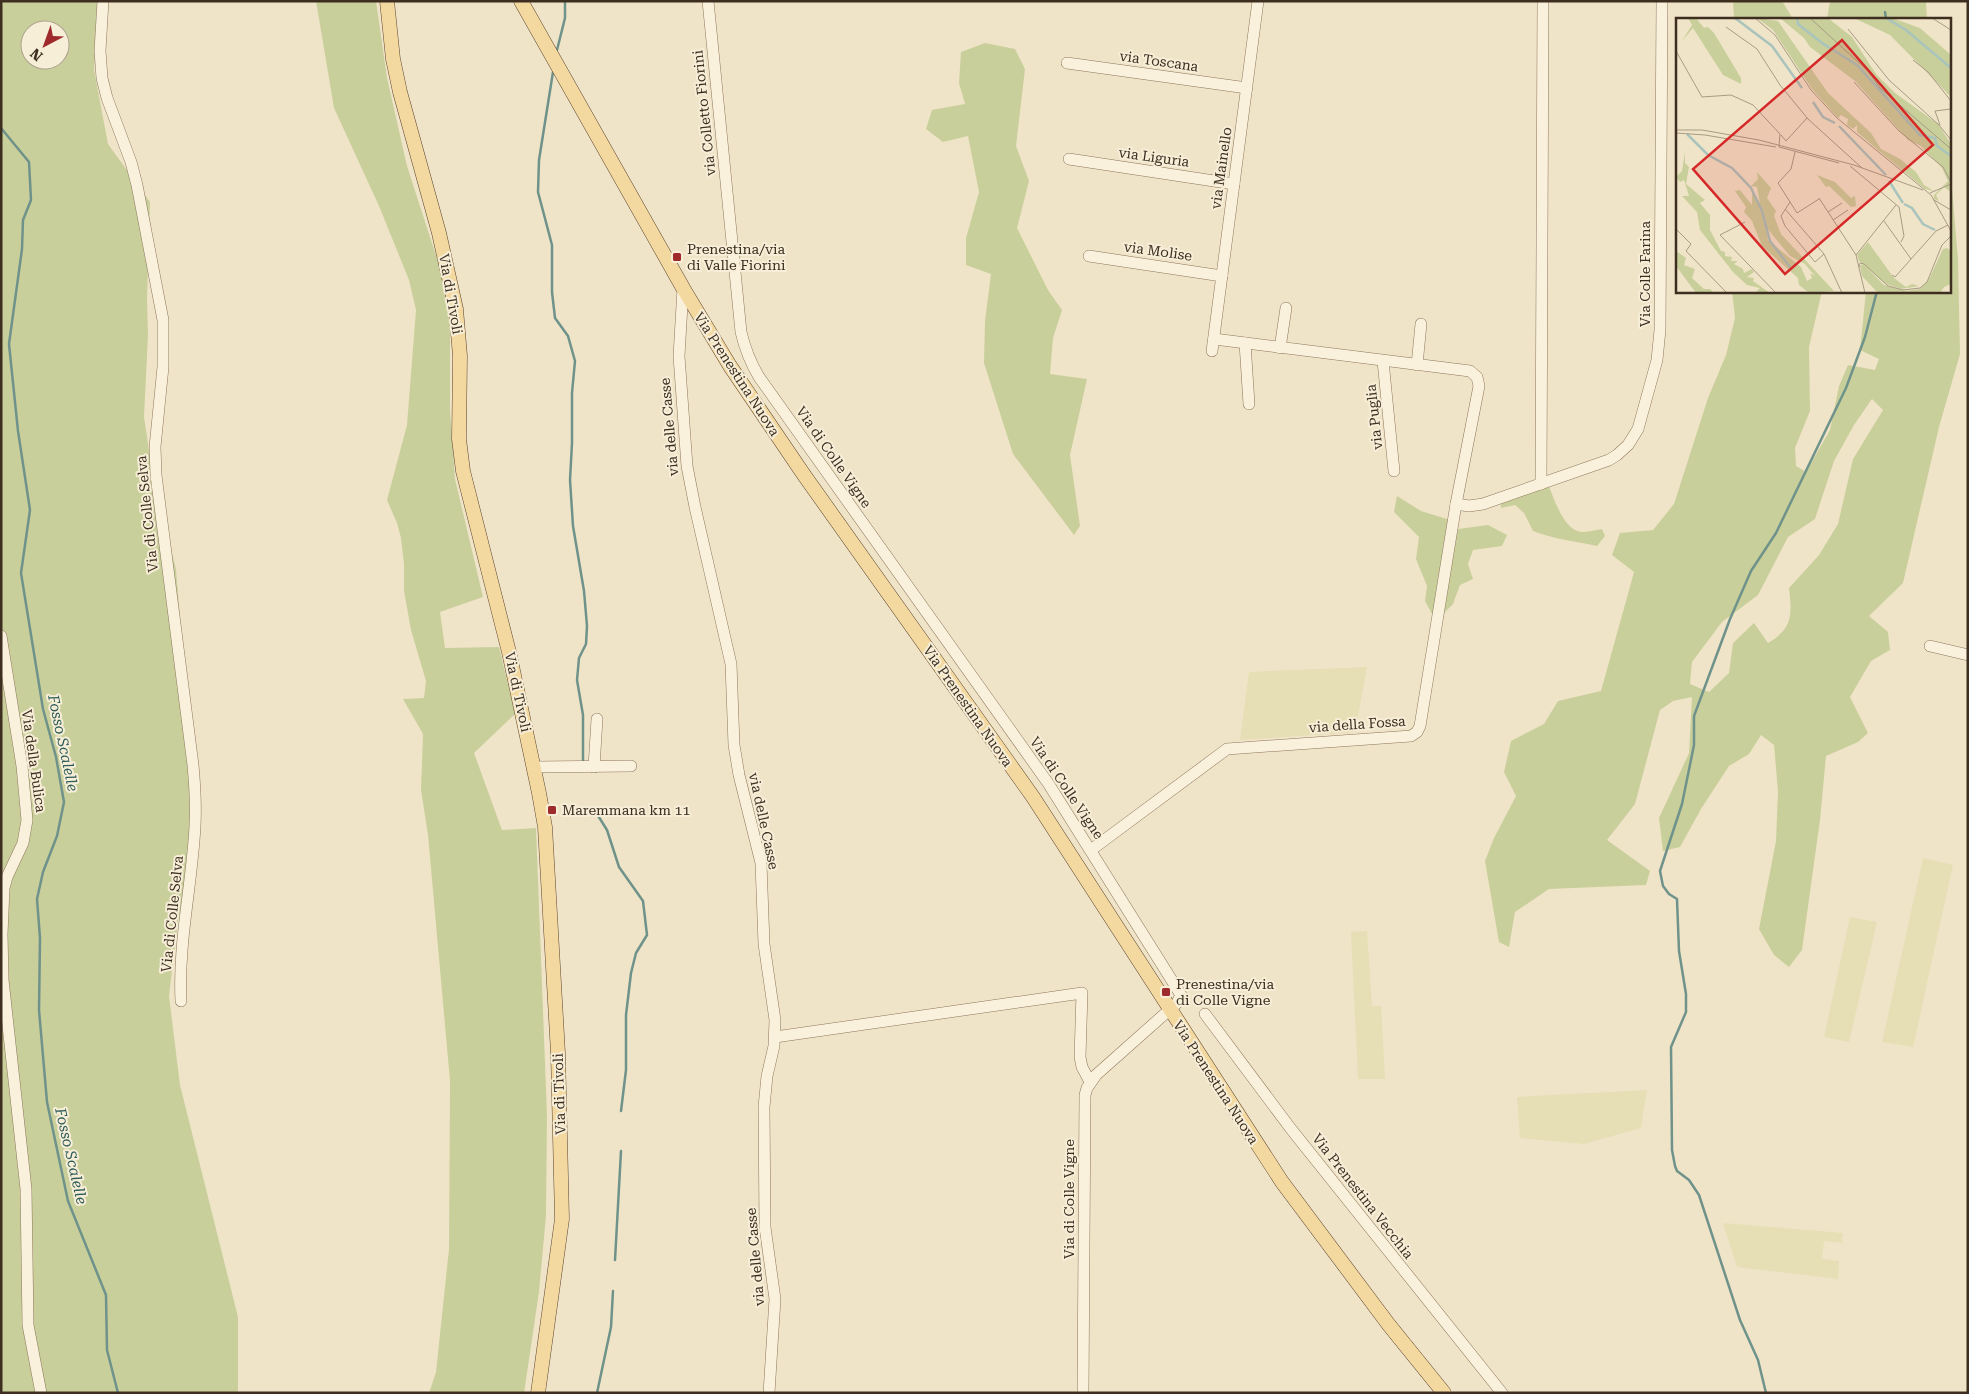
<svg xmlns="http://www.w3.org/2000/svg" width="1969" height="1394" font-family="'Roboto Serif',serif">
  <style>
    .farmland { fill: #e6deb5 }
    .green { fill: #c9cf9b; fill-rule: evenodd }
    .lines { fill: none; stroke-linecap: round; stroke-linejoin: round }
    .stream { stroke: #6f938a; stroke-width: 2.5 }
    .minor-casing { stroke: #8d765c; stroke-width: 12 }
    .major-casing { stroke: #5b4430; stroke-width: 15 }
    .minor { stroke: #faf1dc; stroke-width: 11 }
    .major { stroke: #f3d9a0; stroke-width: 14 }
    .poi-dot { fill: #9e2a2b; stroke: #f7eed8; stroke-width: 2 }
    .labels { text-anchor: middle; stroke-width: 4; stroke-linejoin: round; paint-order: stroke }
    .street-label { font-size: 14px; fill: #3d2e20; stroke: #f7eed8 }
    .poi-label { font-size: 14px; fill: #3d2e20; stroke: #f7eed8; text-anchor: start }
    .water-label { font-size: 15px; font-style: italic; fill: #2f5d5a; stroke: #f7eed8 }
    .inset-river { fill: none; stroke: #a9c4bc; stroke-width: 2.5 }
    .inset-road { fill: none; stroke: #a89b85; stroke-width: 1 }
    .view { fill: #d62828; fill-opacity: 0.15; stroke: #d62828; stroke-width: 2.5 }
    .inset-edge { fill: none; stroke: #3d2e20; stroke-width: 2.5 }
  </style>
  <rect width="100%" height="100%" fill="#f0e4c8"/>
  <g class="farmland">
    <polygon points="1367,667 1355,732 1240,740 1249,672"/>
    <polygon points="1923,858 1953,865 1913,1047 1882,1042"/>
    <polygon points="1850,917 1877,922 1849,1042 1824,1037"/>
    <polygon points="1367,931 1372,1006 1381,1006 1385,1079 1358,1079 1351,932"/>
    <polygon points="1647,1090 1641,1128 1584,1144 1520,1138 1517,1097"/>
    <polygon points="1723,1223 1843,1233 1842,1243 1824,1241 1822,1259 1839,1261 1838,1279 1737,1267"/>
  </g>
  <g class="green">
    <path d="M1 1H100L94 70 108 144 150 202 147 300 148 335 144 417 154 484 176 569 185 682 193 861 178 920 169 996 180 1085 238 1317V1393H1ZM30 30H60V60H30Z"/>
    <polygon points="316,1 376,1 387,78 407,166 441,271 450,324 450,410 455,479 483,597 440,612 445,648 499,647 515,714 474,753 502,830 536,828 547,1115 546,1216 539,1292 524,1393 429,1393 436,1372 449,1249 450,1081 428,835 421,790 423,734 403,699 424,698 426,681 411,630 404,591 404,564 401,538 397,523 387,500 407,425 416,310 409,280 379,206 334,108"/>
    <polygon points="1733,1 1782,1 1793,19 1734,19"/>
    <polygon points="1830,1 1926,1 1927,19 1827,19"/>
    <polygon points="985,43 1015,49 1025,69 1016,146 1029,181 1017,228 1048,290 1062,310 1053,338 1050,374 1087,379 1070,455 1080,526 1074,535 1013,454 984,363 985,321 991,274 966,265 966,238 979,192 968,136 943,142 926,129 932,110 965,104 959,83 961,52"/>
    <path d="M1950 165 1958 259 1960 354 1939 427 1903 583 1869 616 1888 632 1890 650 1871 661 1850 697 1868 733 1858 742 1826 756 1820 820 1802 950 1789 967 1774 955 1759 929 1776 841 1778 791 1774 745 1761 735 1749 754 1729 766 1701 809 1680 847 1663 851 1659 818 1689 753 1692 697 1673 701 1660 710 1635 804 1607 840 1650 871 1646 885 1549 889 1515 912 1509 947 1499 942 1485 861 1494 838 1516 796 1504 772 1511 741 1544 724 1558 701 1601 691 1634 572 1612 555 1620 533 1653 530 1674 504 1708 398 1726 355 1735 318 1732 291H1822L1809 347 1810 411 1795 448 1796 466 1806 472 1830 430 1839 386 1848 365 1875 370 1879 359 1860 350 1866 291H1950ZM1872 399 1883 410 1853 459 1838 524 1819 555 1789 588C1792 615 1793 628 1768 643L1754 623 1733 643 1729 673 1709 692 1690 684 1692 662 1722 622 1758 595 1788 537 1815 519 1834 461 1854 425Z"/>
    <path d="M1549 487C1555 500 1564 531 1582 532 1588 532 1595 530 1602 529L1605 536 1597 546C1575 541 1553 539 1533 531L1524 513 1515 505 1501 508V502Z"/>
    <polygon points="1397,496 1421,511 1450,520 1435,613 1432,614 1425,601 1427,586 1416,559 1419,537 1394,512"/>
    <polygon points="1488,525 1507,535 1502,546 1473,550 1468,564 1473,579 1460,585 1453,604 1443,614 1458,529"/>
  </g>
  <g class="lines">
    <g class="stream">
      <polyline points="1885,12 1886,19"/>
      <polyline points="557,50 565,18 565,1"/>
      <polyline points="553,72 539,160 538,192 552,245 552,292 555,318 568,336 575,361 572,393 572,443 570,480 573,526 584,591 587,626 586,644 579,658 577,680 583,715 583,760"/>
      <polyline points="1,128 29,162 31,200 23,220 22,249 9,344 18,431 30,510 21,573 43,709 56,757 64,802 57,836 43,872 37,899 40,938 39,1010 47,1102 68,1201 106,1295 107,1350 118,1393"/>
      <polyline points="597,814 607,830 619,867 643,901 647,935 636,953 631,973 626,1015 626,1070 621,1111"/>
      <polyline points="615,1260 621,1151"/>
      <polyline points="597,1393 611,1327 613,1291"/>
      <polyline points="1766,1393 1758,1360 1740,1320 1699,1195 1689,1180 1677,1171 1675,1166 1672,1150 1671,1047 1686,1012 1686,994 1679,951 1677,899 1669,894 1663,886 1660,871 1682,804 1694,745 1694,716 1730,619 1751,571 1776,533 1846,388 1865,337 1877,291"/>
    </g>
    <g class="minor-casing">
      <g id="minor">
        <path d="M103 1 100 51 102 78 107 98 131 162 137 185 163 320V367L155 447 156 475 193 765C195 786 196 806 195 826 192 885 178 942 181 1001"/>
        <path d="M708 1 741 332C745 349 750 362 759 377L1048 783 1181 995 1177 1003 1096 1075 1087 1088 1085 1095 1083 1393"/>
        <polyline points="1067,63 1247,88"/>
        <polyline points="1069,159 1234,184"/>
        <polyline points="1089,256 1222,276"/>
        <polyline points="683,288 679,356 687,466 695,507 731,664 734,745 739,775 761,863 764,944 775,1020 774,1046 767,1076 764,1107 765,1227 775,1299 769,1393"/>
        <polyline points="1245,343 1249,404"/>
        <polyline points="1280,348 1286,308"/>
        <polyline points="1212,351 1258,1"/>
        <polyline points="1383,361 1394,471"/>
        <polyline points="1417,365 1421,324"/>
        <polyline points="1541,484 1543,1"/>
        <polyline points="1456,504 1469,506 1483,504 1609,460 1617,455 1628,445 1638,429 1657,360 1660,330 1662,1"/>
        <polyline points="1,636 22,766 27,820 23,843 7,877 4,888 2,934 3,980 26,1189 28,1325 41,1393"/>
        <polyline points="1930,646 1968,655"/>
        <polyline points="534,767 631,766"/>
        <polyline points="594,767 597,719"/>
        <polyline points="1091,850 1227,749 1411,736 1417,732 1420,726 1456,504 1479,386 1477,377 1470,371 1214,339"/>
        <polyline points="1205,1014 1291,1129 1502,1393"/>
        <polyline points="775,1037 1082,993 1080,1057 1082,1067 1090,1082"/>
      </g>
    </g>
    <g class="major-casing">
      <g id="major">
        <polyline points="387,1 393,59 400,92 439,233 456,309 460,356 459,439 463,471 509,652 539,793 545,827 558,1053 562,1219 538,1393"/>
        <polyline points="521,1 683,288 730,366 804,475 1033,797 1282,1182 1389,1325 1444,1393"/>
      </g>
    </g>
    <use href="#minor" class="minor"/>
    <use href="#major" class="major"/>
  </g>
  <g class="poi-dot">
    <rect x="672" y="252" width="10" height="10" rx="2.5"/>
    <rect x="547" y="805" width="10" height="10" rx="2.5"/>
    <rect x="1161" y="987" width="10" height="10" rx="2.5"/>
  </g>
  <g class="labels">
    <g class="street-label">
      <text transform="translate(1159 61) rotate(8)" y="5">via Toscana</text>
      <text transform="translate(704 113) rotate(-96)" y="5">via Colletto Fiorini</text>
      <text transform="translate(1154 157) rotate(8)" y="5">via Liguria</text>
      <text transform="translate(1221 168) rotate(-82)" y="5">via Mainello</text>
      <text transform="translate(1158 251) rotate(8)" y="5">via Molise</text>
      <text transform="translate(1645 274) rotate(-90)" y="5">Via Colle Farina</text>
      <text transform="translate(451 294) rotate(80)" y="5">Via di Tivoli</text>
      <text transform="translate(737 374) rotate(57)" y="5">Via Prenestina Nuova</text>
      <text transform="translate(1374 417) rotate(-96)" y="5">via Puglia</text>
      <text transform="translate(669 427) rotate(-95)" y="5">via delle Casse</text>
      <text transform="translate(834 457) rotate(55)" y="5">Via di Colle Vigne</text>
      <text transform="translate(147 514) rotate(-96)" y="5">Via di Colle Selva</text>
      <text transform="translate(518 692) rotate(78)" y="5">Via di Tivoli</text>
      <text transform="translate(968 706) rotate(55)" y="5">Via Prenestina Nuova</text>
      <text transform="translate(1357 724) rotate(-4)" y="5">via della Fossa</text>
      <text transform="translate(34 761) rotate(82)" y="5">Via della Bulica</text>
      <text transform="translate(1067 788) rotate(56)" y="5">Via di Colle Vigne</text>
      <text transform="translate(764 821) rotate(78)" y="5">via delle Casse</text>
      <text transform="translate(172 914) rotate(-84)" y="5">Via di Colle Selva</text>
      <text transform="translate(1216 1082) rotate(57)" y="5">Via Prenestina Nuova</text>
      <text transform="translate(559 1094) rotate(-92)" y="5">Via di Tivoli</text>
      <text transform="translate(1363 1196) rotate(52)" y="5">Via Prenestina Vecchia</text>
      <text transform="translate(1069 1199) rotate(-90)" y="5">Via di Colle Vigne</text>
      <text transform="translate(755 1257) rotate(-95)" y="5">via delle Casse</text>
    </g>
    <g class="poi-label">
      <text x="687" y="254">Prenestina/via<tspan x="687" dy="16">di Valle Fiorini</tspan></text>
      <text x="562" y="815">Maremmana km 11</text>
      <text x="1176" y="989">Prenestina/via<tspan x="1176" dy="16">di Colle Vigne</tspan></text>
    </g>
    <g class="water-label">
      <text transform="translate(63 743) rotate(78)" y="5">Fosso Scalelle</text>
      <text transform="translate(71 1156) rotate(77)" y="5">Fosso Scalelle</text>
    </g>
  </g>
  <g transform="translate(1676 18)">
    <rect width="275" height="275" fill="#f0e4c8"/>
    <path d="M12 0H20L28 10 32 9 38 15 65 60V66L47 57 17 10 6 23 16 7ZM81 0 102 3 152 75 195 115 205 131 224 141 240 154 248 167 258 173 249 171 202 132 181 114V107L177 111 171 107 172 101 165 97 162 100 136 71 97 12ZM104 0H152L176 19 200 56 219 75 262 106 275 126V174L268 169 260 177 263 183 258 181V177L272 163 266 150 245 128 232 122 179 63 134 29 128 20ZM178 0H216L244 10 275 37V79L214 17ZM9 134V145L13 149 10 166 29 182 24 185 34 197V212L45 233 49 234V238L56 239 55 243H62L58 246 67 251 68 255 76 251 78 254 71 259 78 260 77 263 94 275H79L84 270 71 267 57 254 24 212 21 194 6 178H13L8 162 4 164 0 159 6 153ZM81 154 95 170 91 180 100 193 98 198 105 216 158 273 133 275 123 267 122 260 86 228 76 203 68 194 70 189 59 173 64 172 76 187V172L84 185 81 169 75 168 82 161ZM90 209 114 238 129 246 139 258 134 255 136 260 131 263 125 249 92 222ZM141 157 159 164 175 180 179 178 180 188 175 189 153 168 150 169ZM192 224 218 260 230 269 236 266 243 268 225 271 210 266 183 243 181 237ZM271 230 275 233V266L268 269 264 275H202L186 258 184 248 187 246 208 267 229 273 244 271 253 261 267 231ZM0 233 10 240 8 247 19 251 16 260 28 271H34L38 275H20L0 248Z" fill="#c9cf9b" fill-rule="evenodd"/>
    <path class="inset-river" d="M59 0 96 28 126 70M121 0 122 6 146 25 181 47 244 117 259 120 261 128 275 138M210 0 230 12 275 50M137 84 147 99 159 105M163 108 210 157M11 116 32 137 56 150 75 170 86 193 94 223 114 249M213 163 227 185M228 186 236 190 247 206 259 212"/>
    <path class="inset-road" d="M79 0 99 17 135 72 161 100 255 177 275 213M134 0 192 53 204 70 275 131M256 0 275 12M50 9 81 31 104 67 132 101 186 150M172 11 213 62 263 107 275 122M0 33 26 79 55 77 77 87 104 116 103 129 163 145M237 42 252 54 275 83M178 64 223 113 267 149 275 164M264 107 259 93 275 91M0 112H26L83 122 178 147 247 172M0 115 29 117 100 129M105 117 110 123 131 100M119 134 115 151 102 165 121 195 143 181M174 148 223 189 228 218 225 224M254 175 275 166M143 180 180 237 189 275M258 182 275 192M114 184 105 198 109 208 139 244 148 236M109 191 148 236 166 275M152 194 166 185M157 202 172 192M208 203 235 241M69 204 44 217 100 275M0 211 15 226 10 233 51 275M180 237 220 187M183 249 184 245 188 246 212 268 227 272 244 270 251 264 266 227 275 218M216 257 219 259 260 213 272 207"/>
    <path class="view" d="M166 22 257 127 109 256 17 151Z"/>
    <rect width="275" height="275" class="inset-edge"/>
  </g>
  <rect width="1969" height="1394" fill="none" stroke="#3d2e20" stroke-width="5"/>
  <g transform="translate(45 45) rotate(221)"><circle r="24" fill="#f7eed8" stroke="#ada18e"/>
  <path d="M0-4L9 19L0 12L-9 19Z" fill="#9e2a2b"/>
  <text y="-8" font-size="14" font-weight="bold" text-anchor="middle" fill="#3d2e20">N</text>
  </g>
</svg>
